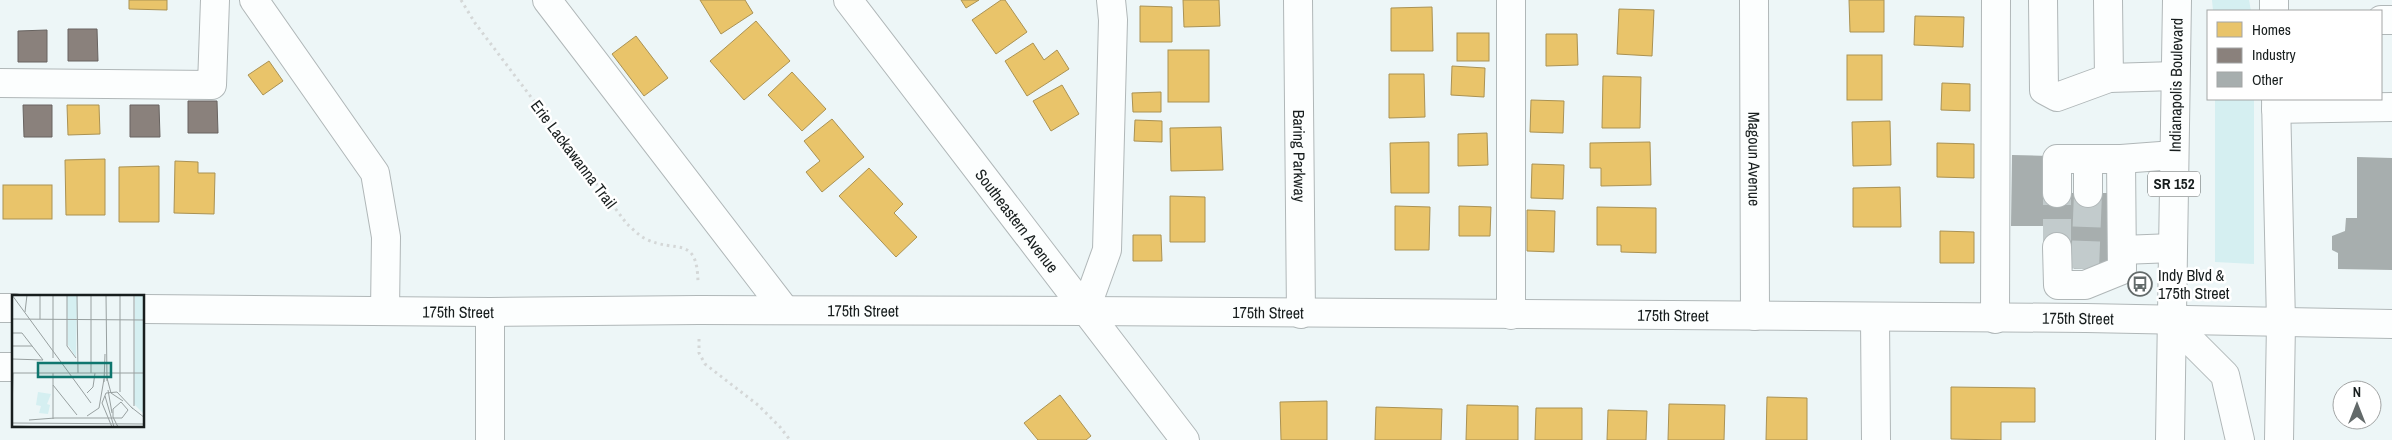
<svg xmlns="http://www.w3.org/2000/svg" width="2392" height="440" font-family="'Archivo Narrow',sans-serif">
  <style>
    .green { fill: #d5eff1 }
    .homes { fill: #e9c46a; stroke: #aa9253 }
    .industry { fill: #8a817c; stroke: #686360 }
    .building { fill: #a7aeae }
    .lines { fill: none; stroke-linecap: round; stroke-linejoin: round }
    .minor-tunnel { stroke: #c2cbcc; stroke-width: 28; stroke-dasharray: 28 14; stroke-linecap: butt }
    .minor-casing { stroke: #b0b7b8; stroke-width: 30 }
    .major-casing { stroke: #b0b7b8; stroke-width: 30 }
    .path { stroke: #d4d7d7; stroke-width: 3; stroke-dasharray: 2.5 4; stroke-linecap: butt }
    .minor { stroke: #fcfefe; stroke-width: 28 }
    .major { stroke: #fcfefe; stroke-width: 28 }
    .labels { text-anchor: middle; stroke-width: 5; stroke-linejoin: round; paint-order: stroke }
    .shield { fill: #fff; stroke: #5d6262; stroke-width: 1 }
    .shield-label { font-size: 15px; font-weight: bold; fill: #181e1e }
    .street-label { font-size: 16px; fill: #181e1e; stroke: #fff }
    .poi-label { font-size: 16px; fill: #181e1e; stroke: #fff; text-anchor: start }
    .inset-road { fill: none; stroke: #98a0a0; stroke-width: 1 }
    .view { fill: #0f766e; fill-opacity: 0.15; stroke: #0f766e; stroke-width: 2.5 }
    .inset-edge { fill: none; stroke: #181e1e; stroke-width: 2.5 }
  </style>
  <rect width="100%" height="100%" fill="#edf6f7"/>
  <g class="green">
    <polygon points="2212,0 2249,0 2251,11 2213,11"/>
    <polygon points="2215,99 2254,99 2254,264 2215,262"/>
  </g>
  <g class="homes">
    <polygon points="129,0 167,0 167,10 129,9"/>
    <polygon points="700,0 745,0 753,13 721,34"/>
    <polygon points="961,0 979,0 966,8"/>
    <polygon points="1001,0 1005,0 1027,32 996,54 972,20"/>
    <polygon points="1183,0 1219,0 1220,26 1184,27"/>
    <polygon points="1849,0 1884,0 1884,32 1850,32"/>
    <polygon points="1140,6 1172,7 1172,42 1140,42"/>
    <polygon points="1432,7 1433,51 1391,51 1391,8"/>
    <polygon points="1619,9 1654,10 1652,56 1617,54"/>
    <polygon points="1915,16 1964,17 1963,47 1914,45"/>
    <polygon points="756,21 790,61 744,100 710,61"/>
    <rect x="1457" y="33" width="32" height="28"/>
    <polygon points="1546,34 1577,34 1578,65 1546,66"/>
    <polygon points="636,36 668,78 644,96 612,54"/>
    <polygon points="1033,43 1044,60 1057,50 1069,69 1027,96 1005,61"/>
    <rect x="1168" y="50" width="41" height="52"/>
    <rect x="1847" y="55" width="35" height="45"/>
    <polygon points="269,61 283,81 263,95 248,75"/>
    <polygon points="1452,66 1485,68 1484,97 1451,95"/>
    <polygon points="792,72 826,109 802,131 768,95"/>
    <polygon points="1389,74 1424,74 1425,117 1389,118"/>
    <polygon points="1603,76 1641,77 1640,128 1602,128"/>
    <polygon points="1942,83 1970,84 1970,111 1941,110"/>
    <polygon points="1062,85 1079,114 1051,131 1033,101"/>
    <polygon points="1161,92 1161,112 1133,112 1132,93"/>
    <polygon points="1531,100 1564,101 1563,133 1530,132"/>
    <polygon points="67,105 99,105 100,134 68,135"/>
    <polygon points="832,119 864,157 822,192 806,172 820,161 804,141"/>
    <polygon points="1135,120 1162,121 1162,142 1134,141"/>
    <polygon points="1890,121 1891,165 1853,166 1852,122"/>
    <polygon points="1221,127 1223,170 1171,171 1170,128"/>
    <polygon points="1487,133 1488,165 1458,166 1458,134"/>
    <polygon points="1429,142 1429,193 1391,193 1390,143"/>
    <polygon points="1650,142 1651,185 1601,186 1601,168 1590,168 1590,143"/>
    <polygon points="1937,143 1974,144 1974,178 1937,177"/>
    <polygon points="105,159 105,215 66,215 65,160"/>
    <polygon points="175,161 198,162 198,173 215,173 214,214 174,213"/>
    <polygon points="1532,164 1564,165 1563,199 1531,198"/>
    <polygon points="159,166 159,222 119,222 119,167"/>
    <polygon points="869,168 903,204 894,213 917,237 896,257 839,196"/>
    <rect x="3" y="185" width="49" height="34"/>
    <polygon points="1900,187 1901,227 1853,227 1853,188"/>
    <polygon points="1170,196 1205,197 1205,242 1170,242"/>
    <polygon points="1395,206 1430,207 1429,250 1395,250"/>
    <polygon points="1459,206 1491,207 1490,236 1459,236"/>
    <polygon points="1597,207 1656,208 1656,253 1621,252 1621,245 1597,245"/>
    <polygon points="1527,210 1555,211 1554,252 1527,251"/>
    <polygon points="1940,231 1974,232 1974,263 1940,263"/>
    <polygon points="1133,235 1161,235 1162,261 1133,261"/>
    <polygon points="1951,387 2035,388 2035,422 2001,422 2001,440 1951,439"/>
    <polygon points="1060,395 1091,436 1086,440 1038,440 1024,423"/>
    <polygon points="1767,397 1807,398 1807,440 1766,440"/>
    <polygon points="1327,401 1327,440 1281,440 1280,402"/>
    <polygon points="1669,404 1725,405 1724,440 1668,440"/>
    <polygon points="1467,405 1518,406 1518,440 1466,440"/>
    <polygon points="1376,407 1442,409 1441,440 1375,440"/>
    <polygon points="1536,408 1582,408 1582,440 1535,440"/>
    <polygon points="1608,410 1647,411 1646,440 1607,440"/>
  </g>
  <g class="industry">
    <polygon points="68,29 97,29 98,61 68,61"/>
    <polygon points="47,30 47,62 18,62 18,31"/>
    <polygon points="188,101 217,101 218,133 188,133"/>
    <polygon points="23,105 52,105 52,137 24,137"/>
    <polygon points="130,105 159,105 160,137 130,137"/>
  </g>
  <g class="building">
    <polygon points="2012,155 2049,156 2049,193 2108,193 2107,269 2074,269 2074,247 2049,247 2049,226 2011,226"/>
    <polygon points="2357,157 2392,158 2392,270 2338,269 2338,253 2332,250 2332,236 2345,231 2346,218 2357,218"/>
  </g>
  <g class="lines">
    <g class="minor-tunnel">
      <polyline points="2057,247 2057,193"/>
      <polyline points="2085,269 2088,193"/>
    </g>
    <g class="minor-casing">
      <g id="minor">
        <polyline points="254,0 375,173 386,237 385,311"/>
        <polyline points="547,0 785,310"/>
        <path id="s1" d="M848 0 1185 440"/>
        <path id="s2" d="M1298 0 1301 314"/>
        <polyline points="1511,0 1511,315"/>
        <path id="s3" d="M1754 0 1755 316"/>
        <polyline points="2043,0 2044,90 2057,97 2109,78 2175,76"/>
        <polyline points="2108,0 2109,78"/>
        <polyline points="2381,20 2392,20"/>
        <polyline points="0,83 212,85 215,0"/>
        <polyline points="2276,109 2392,107"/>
        <polyline points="2057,193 2057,159 2088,159"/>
        <polyline points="2088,193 2088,159 2121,159 2174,155"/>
        <polyline points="2057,247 2058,285 2085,285 2122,270 2121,159"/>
        <polyline points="2122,250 2173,248"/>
        <polyline points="0,308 14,308"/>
        <path id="s4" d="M144 309 490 312 699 310 1085 311 2086 318 2392 324"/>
        <polyline points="1085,311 1107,250 1113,20 1111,0"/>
        <polyline points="1875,318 1876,440"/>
        <polyline points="1995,319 1996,0"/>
        <polyline points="0,367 14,367"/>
        <polyline points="490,440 490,312"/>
      </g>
    </g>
    <g class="major-casing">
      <g id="major">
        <polyline points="2274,0 2274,11"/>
        <polyline points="2276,99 2281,323 2279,440"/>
        <polyline points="2171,321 2225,375 2240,440"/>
        <path id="s5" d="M2170 440 2177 0"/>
      </g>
    </g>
    <g class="path">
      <path d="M461 0 475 23 627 224C633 229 639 236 646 239 676 254 697 234 698 282"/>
      <polyline points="699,339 699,353 705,364 758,405 780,427 790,440"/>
    </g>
    <use href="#minor" class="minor"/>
    <use href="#major" class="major"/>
  </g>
  <defs>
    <g id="bus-ring" transform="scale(1.25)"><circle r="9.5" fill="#fff" stroke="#636a6a" stroke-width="1.5"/><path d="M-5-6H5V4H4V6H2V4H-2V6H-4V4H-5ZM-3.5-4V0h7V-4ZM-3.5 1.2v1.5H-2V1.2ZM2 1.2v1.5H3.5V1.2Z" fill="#636a6a"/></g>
  </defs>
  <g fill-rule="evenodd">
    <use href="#bus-ring" x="2140" y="284"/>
  </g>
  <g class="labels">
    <rect class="shield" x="2148" y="171.5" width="52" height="25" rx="4"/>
    <g class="shield-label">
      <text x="2174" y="189">SR 152</text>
    </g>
    <g class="street-label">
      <text dy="6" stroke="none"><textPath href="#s5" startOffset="355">Indianapolis Boulevard</textPath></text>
      <text transform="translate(574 154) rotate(53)" y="6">Erie Lackawanna Trail</text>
      <text dy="6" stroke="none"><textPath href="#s2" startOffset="156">Baring Parkway</textPath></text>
      <text dy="6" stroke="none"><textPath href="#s3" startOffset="159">Magoun Avenue</textPath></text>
      <text dy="6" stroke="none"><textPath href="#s1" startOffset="278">Southeastern Avenue</textPath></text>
      <text dy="6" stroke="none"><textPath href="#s4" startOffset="719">175th Street</textPath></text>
      <text dy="6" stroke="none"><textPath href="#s4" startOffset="314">175th Street</textPath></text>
      <text dy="6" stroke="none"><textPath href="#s4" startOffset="1124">175th Street</textPath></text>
      <text dy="6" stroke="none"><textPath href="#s4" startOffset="1529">175th Street</textPath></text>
      <text dy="6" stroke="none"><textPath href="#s4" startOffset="1934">175th Street</textPath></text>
    </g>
    <g class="poi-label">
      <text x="2158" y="281">Indy Blvd &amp;<tspan x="2158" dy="18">175th Street</tspan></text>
    </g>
  </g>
  <g transform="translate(12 295)">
    <rect width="132" height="132" fill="#edf6f7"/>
    <path d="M55 0H65L64 62 56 50ZM123 0H132L131 118 122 109ZM26 97 39 99 35 109 38 110 36 119 27 118 29 111 24 110Z" fill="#d5eff1"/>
    <path class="inset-road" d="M0 0 79 108M28 0V24M55 0V51L64 63M65 0 66 78M79 0V78M94 0 95 86M13 17 15 0M0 24 133 25M0 38H10L31 65M0 51H20M41 63V0M0 64 31 65M0 78H133M95 83 99 98 111 106M92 87 93 59M41 90 65 120M96 95 100 118M108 97V0M75 98 81 92 83 78M93 101 102 132M122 111V0M119 112 133 123M0 120 1 78M132 120V0M75 121 87 113 92 84M41 124V78M17 125 43 123H110L116 115 109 107 101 114V122L106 132M0 128 133 129M0 131 41 132M100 132 90 108 94 98 105 97 121 114"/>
    <path class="view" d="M26 68H99V82H26Z"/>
    <rect width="132" height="132" class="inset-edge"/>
  </g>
  <rect x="2207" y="10" width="175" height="90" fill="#ffffff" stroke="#a3a5a5"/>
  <rect x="2217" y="22" width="25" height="15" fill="#e9c46a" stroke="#a3a5a5"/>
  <text x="2252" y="35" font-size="15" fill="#181e1e">Homes</text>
  <rect x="2217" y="48" width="25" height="15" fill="#8a817c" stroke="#a3a5a5"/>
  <text x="2252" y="60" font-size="15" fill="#181e1e">Industry</text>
  <rect x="2217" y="72" width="25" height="15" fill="#a7aeae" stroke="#a3a5a5"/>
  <text x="2252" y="85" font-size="15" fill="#181e1e">Other</text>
  <g transform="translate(2357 405)"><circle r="24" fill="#ffffff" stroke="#a3a5a5"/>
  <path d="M0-4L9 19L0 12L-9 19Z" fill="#636a6a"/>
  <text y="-8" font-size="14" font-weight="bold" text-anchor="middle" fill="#181e1e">N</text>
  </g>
</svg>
